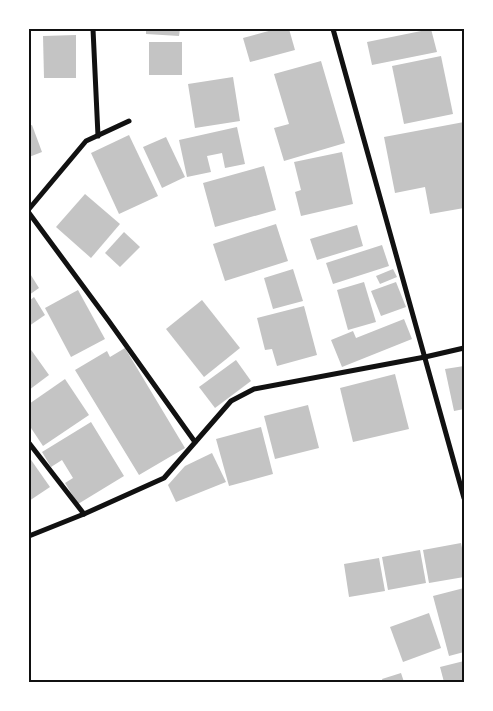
<svg xmlns="http://www.w3.org/2000/svg" width="493" height="711" font-family="'DejaVu Sans',sans-serif">
  <style>
    .building { fill: #c4c4c4 }
    .lines { fill: none; stroke-linecap: round; stroke-linejoin: round }
    .minor { stroke: #111; stroke-width: 5 }
    .neatline { fill: none; stroke: #111; stroke-width: 2 }
  </style>
  <rect width="100%" height="100%" fill="#fff"/>
  <g class="building">
    <polygon points="146,29 180,29 179,36 146,34"/>
    <polygon points="276,29 289,29 295,50 250,62 243,38"/>
    <polygon points="431,29 437,52 372,65 367,42"/>
    <polygon points="76,35 76,78 44,78 43,36"/>
    <rect x="149" y="42" width="33" height="33"/>
    <polygon points="441,56 453,114 404,124 392,66"/>
    <polygon points="321,61 345,143 284,161 274,128 289,124 274,74"/>
    <polygon points="233,77 240,121 195,128 188,84"/>
    <polygon points="464,122 464,208 430,214 425,187 395,193 384,137"/>
    <polygon points="32,125 42,152 29,157 29,126"/>
    <polygon points="237,127 245,164 225,168 222,153 207,156 211,172 187,177 179,140"/>
    <polygon points="129,135 158,196 119,214 91,153"/>
    <polygon points="166,137 185,177 162,188 143,147"/>
    <polygon points="342,152 353,204 301,216 295,192 301,190 294,162"/>
    <polygon points="264,166 276,210 215,227 203,183"/>
    <polygon points="85,194 120,224 91,258 56,227"/>
    <polygon points="276,224 288,261 225,281 213,244"/>
    <polygon points="357,225 363,246 317,260 310,239"/>
    <polygon points="124,232 140,247 120,267 105,253"/>
    <polygon points="382,245 389,266 333,284 326,263"/>
    <polygon points="293,269 303,301 273,309 264,278"/>
    <polygon points="393,269 397,277 380,284 376,276"/>
    <polygon points="29,272 39,288 29,295"/>
    <polygon points="364,282 376,322 348,330 337,290"/>
    <polygon points="396,282 406,307 381,316 371,291"/>
    <polygon points="78,290 105,339 71,357 45,308"/>
    <polygon points="34,297 45,315 29,326 29,301"/>
    <polygon points="202,300 240,348 204,377 166,329"/>
    <polygon points="304,306 317,355 277,366 272,349 265,350 257,318"/>
    <polygon points="404,319 412,339 342,367 331,340 353,331 356,338"/>
    <polygon points="29,347 49,375 29,390"/>
    <polygon points="125,348 185,448 139,475 75,370 107,351 110,357"/>
    <polygon points="236,360 251,381 215,408 199,387"/>
    <polygon points="464,366 464,409 454,411 445,369"/>
    <polygon points="395,374 409,429 353,442 340,388"/>
    <polygon points="65,379 89,415 43,446 29,425 29,404"/>
    <polygon points="308,405 319,448 275,459 264,416"/>
    <polygon points="91,422 124,476 78,504 65,483 73,478 62,460 51,467 42,452"/>
    <polygon points="261,427 273,474 229,486 216,439"/>
    <polygon points="212,453 226,482 176,502 168,485 185,466"/>
    <polygon points="29,457 50,487 29,501"/>
    <polygon points="461,543 464,558 464,577 429,583 423,550"/>
    <polygon points="420,550 426,583 388,590 382,557"/>
    <polygon points="379,558 385,591 349,597 344,564"/>
    <polygon points="464,588 464,652 449,656 433,596"/>
    <polygon points="429,613 441,648 403,662 390,627"/>
    <polygon points="464,661 464,682 444,682 440,667"/>
    <polygon points="401,673 404,682 383,682 382,679"/>
  </g>
  <g class="lines">
    <g class="minor">
      <polyline points="93,29 98,136"/>
      <polyline points="333,29 464,498"/>
      <polyline points="29,209 86,141 129,121"/>
      <polyline points="29,213 108,320 195,442"/>
      <polyline points="29,443 84,514"/>
      <polyline points="29,536 84,514 164,478 231,401 254,389 425,357 464,348"/>
    </g>
  </g>
  <rect width="493" height="711" fill="none" stroke="#ffffff" stroke-width="60"/>
  <rect x="30" y="30" width="433" height="651" class="neatline"/>
</svg>
